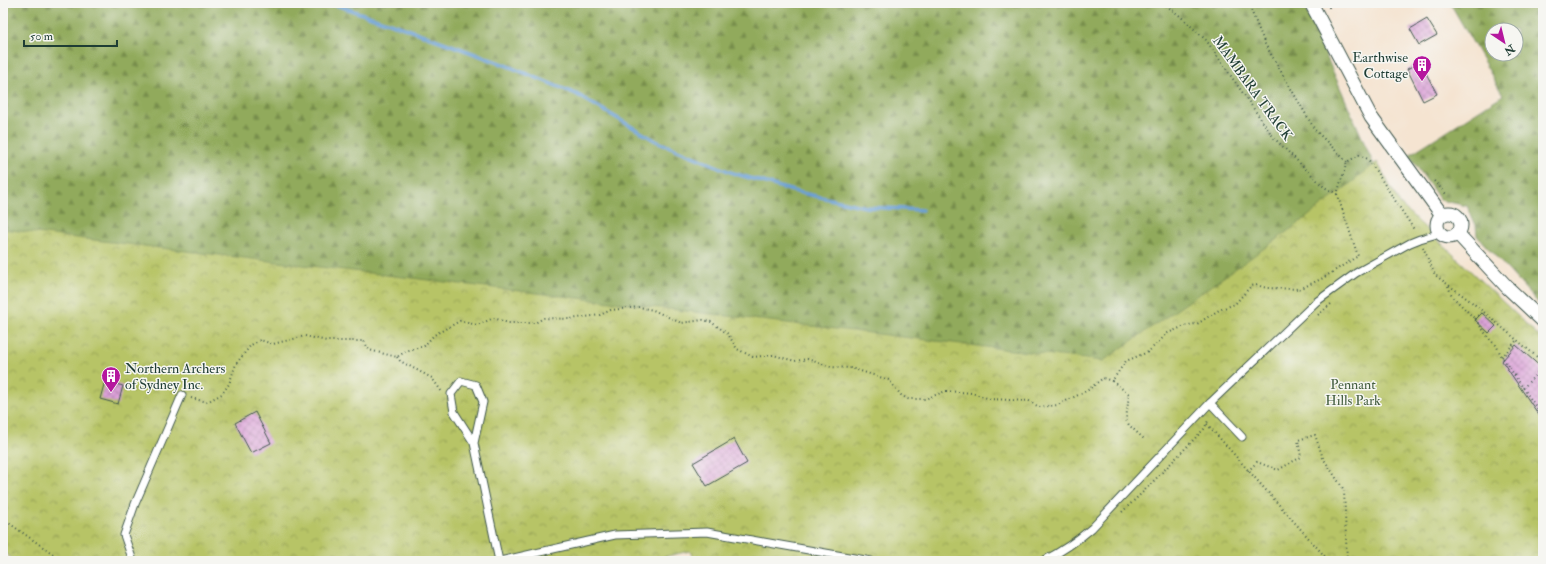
<svg xmlns="http://www.w3.org/2000/svg" width="1546" height="564" font-family="'IM FELL Double Pica',serif">
  <style>
    .forest { fill: url(#forest-firs); stroke: #587448; fill-rule: evenodd }
    .park { fill: url(#park-crowns); stroke: #6b804d }
    .lines { fill: none; stroke-linecap: round; stroke-linejoin: round }
    .stream { stroke: #6ba0d8; stroke-width: 3.5 }
    .building { fill: url(#building-cross-hatch) }
    .service-casing { stroke: #3f564c; stroke-width: 9 }
    .minor-casing { stroke: #3f564c; stroke-width: 15 }
    .path { stroke: #3f564c; stroke-width: 2; stroke-dasharray: 1 3; stroke-linecap: butt }
    .service { stroke: #fff; stroke-width: 7 }
    .minor { stroke: #fff; stroke-width: 13 }
    .labels { text-anchor: middle; stroke-width: 3; stroke-linejoin: round; paint-order: stroke }
    .poi-label { font-size: 14px; fill: #1f3d34; stroke: #f6f6f2; text-anchor: end }
    .street-label { font-size: 14px; fill: #1f3d34; stroke: #f6f6f2 }
    .park-label { font-size: 14px; fill: #455f40; stroke: #f6f6f2 }
  </style>
  <defs>
    <pattern id="forest-firs" width="22" height="20" patternUnits="userSpaceOnUse"><rect width="22" height="20" fill="#91aa5b"/><path d="M5 1l3.5 6h-7zM16 11l3.5 6h-7z" fill="#768c4c"/></pattern>
    <pattern id="park-crowns" width="20" height="18" patternUnits="userSpaceOnUse"><rect width="20" height="18" fill="#b7c466"/><path d="M2 6a3 3 0 1 1 6 0M12 15a3 3 0 1 1 6 0" fill="none" stroke="#94a055"/></pattern>
    <pattern id="building-cross-hatch" width="8" height="8" patternUnits="userSpaceOnUse"><rect width="8" height="8" fill="#dca1d8"/><path d="M0 0l8 8M0 8l8-8" fill="none" stroke="#b284b0"/></pattern>
  </defs>
  <rect width="100%" height="100%" fill="#f6f6f2"/>
  <filter id="ink" filterUnits="userSpaceOnUse"><feTurbulence type="fractalNoise" baseFrequency=".025" numOctaves="2"/><feDisplacementMap in="SourceGraphic" scale="8" xChannelSelector="R" yChannelSelector="G"/><feConvolveMatrix kernelMatrix="1 2 1 2 8 2 1 2 1" color-interpolation-filters="sRGB"/></filter>
  <filter id="wash" filterUnits="userSpaceOnUse"><feTurbulence type="fractalNoise" baseFrequency=".012" numOctaves="4" result="noise"/><feDisplacementMap in="SourceGraphic" scale="16" xChannelSelector="R" yChannelSelector="G"/><feGaussianBlur stdDeviation="0.9" result="paint"/><feColorMatrix in="noise" values="0 0 0 0 0 0 0 0 0 0 0 0 0 0 0 0 0 1.4 0 .05"/><feComposite in="paint" operator="in"/></filter>
  <g filter="url(#wash)">
    <rect width="100%" height="100%" fill="#f5e4d1"/>
    <g class="forest">
      <polygon points="3,3 1303,3 1402,229 1125,406 3,276"/>
      <path d="M1450 3H1543V308L1477 236 1476 225 1467 206 1440 200 1409 155 1503 95ZM1492 30H1516V54H1492Z"/>
    </g>
    <path class="park" d="M1377 162 1400 204 1543 340V561H696L690 551 645 561H15L3 552V229L1103 361C1195 296 1290 234 1377 162Z"/>
    <g class="lines">
      <polyline class="stream" points="330,3 410,30 505,65 576,94 656,141 733,173 793,191 866,207 922,210"/>
    </g>
    <g id="blocks">
      <g class="building">
        <polygon points="1427,19 1437,35 1419,45 1410,29"/>
        <polygon points="1420,62 1437,94 1423,101 1407,69"/>
        <polygon points="1482,313 1496,326 1489,333 1475,320"/>
        <polygon points="1516,345 1543,369 1543,421 1502,361"/>
        <polygon points="105,381 123,386 118,404 100,399"/>
        <polygon points="255,412 271,443 251,453 235,423"/>
        <polygon points="734,439 747,463 707,486 693,463"/>
      </g>
    </g>
  </g>
  <g filter="url(#ink)">
    <use href="#blocks" fill-opacity="0" stroke="#3f564c" stroke-width="1"/>
    <g class="lines">
      <g class="service-casing">
        <g id="service">
          <polyline points="1210,403 1242,437"/>
          <polyline points="474,443 483,402 476,385 461,381 451,394 454,412 474,443 499,561"/>
          <polyline points="133,561 124,535 135,504 182,395"/>
          <polyline points="500,561 615,535 707,532 871,561"/>
          <path d="M1043 561C1061 552 1077 541 1092 528L1210 403 1316 302 1356 273 1410 243 1420 239 1441 233"/>
        </g>
      </g>
      <g class="minor-casing">
        <g id="minor">
          <polyline points="1311,3 1371,117 1442,215"/>
          <circle cx="1449" cy="225" r="12"/>
          <polyline points="1457,233 1508,288 1543,321"/>
        </g>
      </g>
      <g class="path">
        <polyline points="1163,3 1180,16 1206,40 1274,138 1324,187 1337,194 1347,162 1359,155 1368,159 1415,231"/>
        <polyline points="1248,3 1265,44 1315,130 1347,162"/>
        <polyline points="1329,3 1329,10"/>
        <polyline points="1434,181 1447,195"/>
        <polyline points="1337,194 1358,256"/>
        <polyline points="1423,247 1435,275 1473,303 1543,362"/>
        <polyline points="1448,286 1452,296 1475,319 1491,341 1496,345 1502,357 1543,417"/>
        <polyline points="1318,315 1331,304"/>
        <polyline points="1475,319 1482,311"/>
        <polyline points="397,357 400,361 432,378 442,392"/>
        <polyline points="1502,357 1517,340"/>
        <polyline points="1112,381 1129,394 1126,420 1129,425 1144,439"/>
        <polyline points="1523,388 1543,367"/>
        <polyline points="191,398 207,402 222,394 229,384 236,364 251,345 260,340 273,344 305,336 327,341 364,341 369,350 397,357 406,351 424,346 434,335 460,321 477,325 494,318 508,323 535,323 544,318 570,319 600,315 611,310 639,307 653,310 681,323 703,320 711,322 728,334 737,349 753,357 773,355 795,361 807,359 831,367 851,368 889,380 901,395 908,399 925,399 946,391 972,393 990,399 1029,401 1039,407 1058,405 1088,390 1103,378 1112,381 1126,361 1148,352 1168,333 1187,325 1197,324 1219,310 1235,304 1251,286 1256,285 1267,288 1300,289 1323,278 1358,256"/>
        <polyline points="1207,424 1329,561"/>
        <polyline points="1248,471 1257,462 1278,470 1301,457 1298,440 1315,435 1323,458 1344,490 1347,561"/>
        <polyline points="1122,512 1144,491 1204,429 1209,419"/>
        <polyline points="3,519 63,561"/>
      </g>
      <use href="#service" class="service"/>
      <use href="#minor" class="minor"/>
    </g>
  </g>
  <defs>
    <g id="building-pin" transform="scale(1)"><path d="M0 17L-7.5 6A9.5 9.5 0 1 1 7.5 6Z" fill="#b5179e" stroke="#f6f6f2"/><path d="M-4-6H4V6H1V3H-1V6H-4ZM-2.5-4.3h1.7v1.8h-1.7ZM.8-4.3h1.7v1.8H.8ZM-2.5-1h1.7V.8h-1.7ZM.8-1h1.7V.8H.8Z" fill="#fff"/></g>
  </defs>
  <g fill-rule="evenodd">
    <use href="#building-pin" x="1422" y="65"/>
    <use href="#building-pin" x="111" y="376"/>
  </g>
  <g class="labels">
    <g class="poi-label">
      <text x="1408" y="62">Earthwise<tspan x="1408" dy="16">Cottage</tspan></text>
      <text x="125" y="373" text-anchor="start">Northern Archers<tspan x="125" dy="16">of Sydney Inc.</tspan></text>
    </g>
    <g class="street-label">
      <text transform="translate(1253 88) rotate(54)" y="5">MAMBARA TRACK</text>
    </g>
    <g class="park-label">
      <text x="1353" y="389">Pennant<tspan x="1353" dy="16">Hills Park</tspan></text>
    </g>
  </g>
  <rect width="1546" height="564" fill="none" stroke="#f6f6f2" stroke-width="16"/>
  <g transform="translate(1504 42) rotate(145)"><circle r="19" fill="#f6f6f2" stroke="#a0aca6"/>
  <path d="M0-3L7 15L0 10L-7 15Z" fill="#b5179e"/>
  <text y="-6" font-size="11" font-weight="bold" text-anchor="middle" fill="#1f3d34">N</text>
  </g>
  <path d="M24 40v6h93v-6" fill="none" stroke="#1f3d34" stroke-width="2"/>
  <text x="30" y="40" font-size="12" fill="#1f3d34" stroke="#f6f6f2" stroke-width="3" paint-order="stroke">50 m</text>
</svg>
